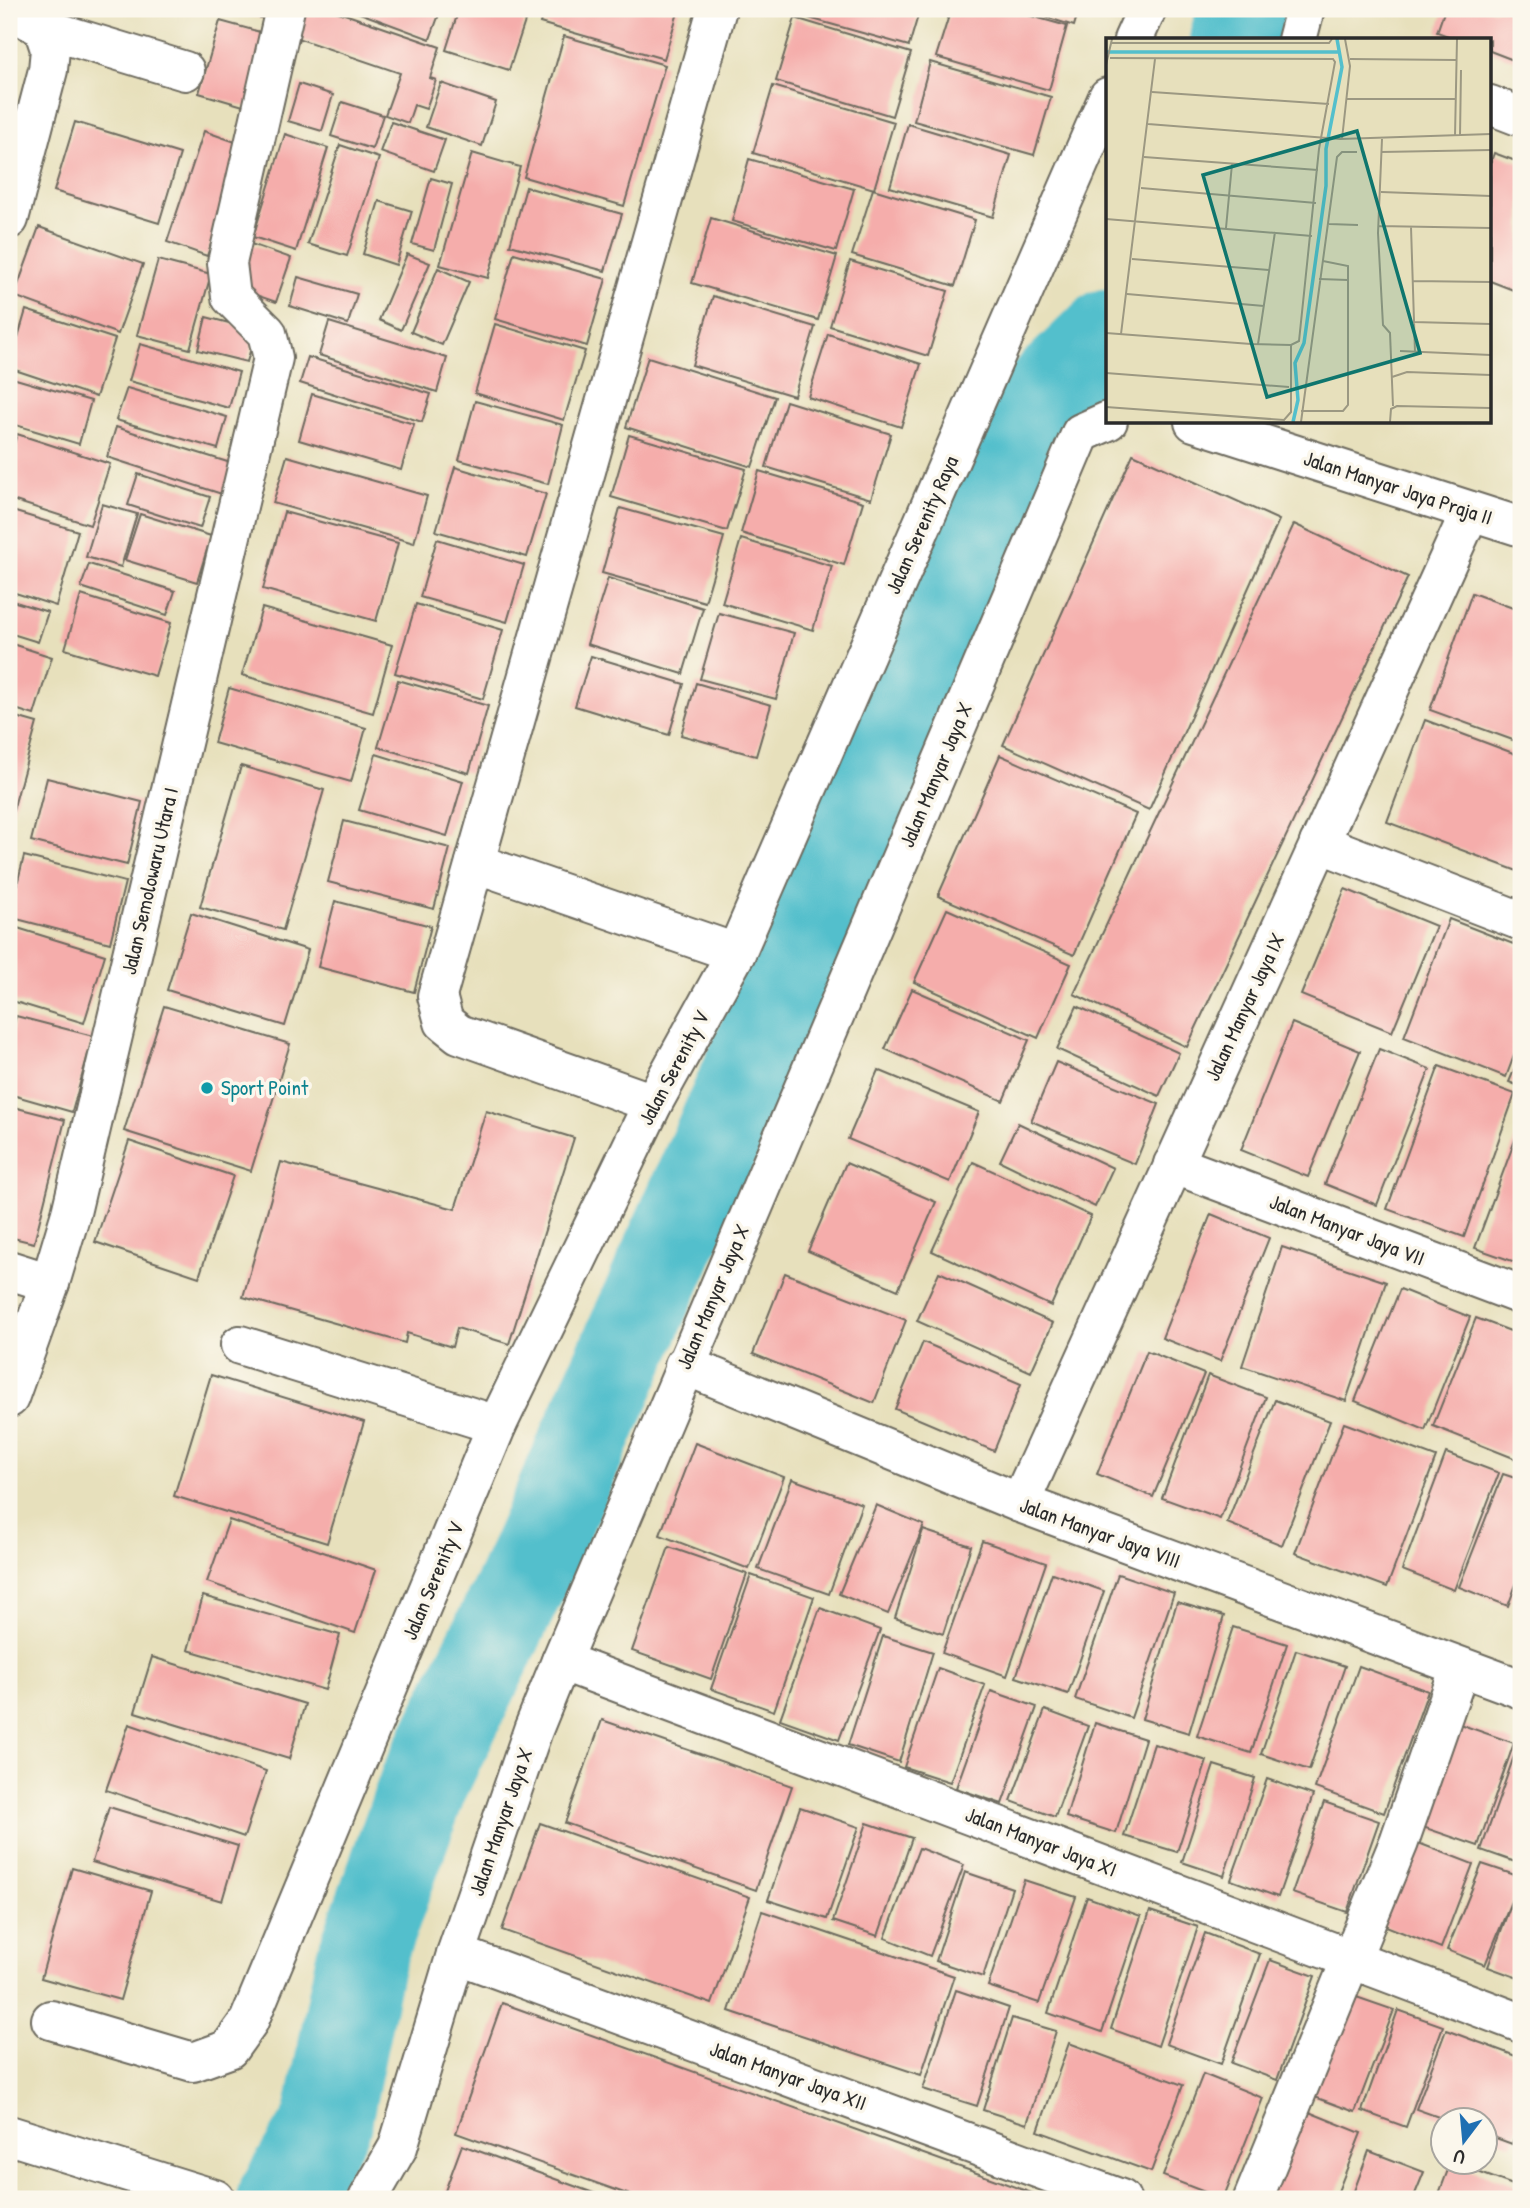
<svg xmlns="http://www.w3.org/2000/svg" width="1530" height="2208" font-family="'Patrick Hand',sans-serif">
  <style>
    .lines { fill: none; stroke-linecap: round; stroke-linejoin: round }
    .river { stroke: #53bfcc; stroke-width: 89 }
    .building { fill: #f5adab }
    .minor-casing { stroke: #6d6a5e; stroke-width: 42 }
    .minor { stroke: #fff; stroke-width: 38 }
    .culture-dot { fill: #0f9aa8; stroke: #fbf7ec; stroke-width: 2.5 }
    .labels { text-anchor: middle; stroke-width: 7; stroke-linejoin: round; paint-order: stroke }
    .street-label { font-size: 21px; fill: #2b2b2b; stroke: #fbf7ec }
    .culture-label { font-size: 21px; fill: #0d838f; stroke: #fbf7ec; text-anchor: start }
    .inset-river { fill: none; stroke: #53bfcc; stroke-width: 3.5 }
    .inset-road { fill: none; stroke: #9c9882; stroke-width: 2 }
    .view { fill: #0f766e; fill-opacity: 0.15; stroke: #0f766e; stroke-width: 3.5 }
    .inset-edge { fill: none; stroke: #2b2b2b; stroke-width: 3.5 }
  </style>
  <rect width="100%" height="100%" fill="#fbf7ec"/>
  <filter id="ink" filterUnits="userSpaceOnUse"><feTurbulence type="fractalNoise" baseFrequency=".0143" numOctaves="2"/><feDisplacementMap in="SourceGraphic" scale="14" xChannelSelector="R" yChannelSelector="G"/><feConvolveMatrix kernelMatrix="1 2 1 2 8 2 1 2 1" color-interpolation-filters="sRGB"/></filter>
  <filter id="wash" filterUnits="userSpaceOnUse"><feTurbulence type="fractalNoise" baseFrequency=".00686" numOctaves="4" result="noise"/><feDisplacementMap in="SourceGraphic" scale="28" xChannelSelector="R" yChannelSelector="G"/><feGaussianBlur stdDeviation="1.57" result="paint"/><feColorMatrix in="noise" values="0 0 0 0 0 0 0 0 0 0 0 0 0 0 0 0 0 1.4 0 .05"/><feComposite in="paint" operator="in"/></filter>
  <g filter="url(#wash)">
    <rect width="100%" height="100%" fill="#e7e0bc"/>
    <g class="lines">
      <g class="river">
        <polyline points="1234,40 1241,9"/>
        <polyline points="281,2199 327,2123 360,1961 423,1785 521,1584 991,519 1042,397 1108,333"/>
      </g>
    </g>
    <g id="blocks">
      <g class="building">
        <polygon points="209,9 229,9 228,15"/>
        <polygon points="244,9 274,9 272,20 243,14"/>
        <polygon points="304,9 330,9 440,47 430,78 436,80 426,109 414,105 408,123 385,115 400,73 294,37"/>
        <polygon points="349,9 441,9 430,39"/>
        <polygon points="459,9 529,9 509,70 446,50"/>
        <polygon points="544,9 679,9 664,59 540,23"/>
        <polygon points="812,9 920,9 909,46 809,18"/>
        <polygon points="951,9 1006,9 1067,26 1049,90 936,57"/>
        <polygon points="1020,9 1079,9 1074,26"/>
        <polygon points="1445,9 1521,9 1521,63 1490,51 1490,40 1459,40 1437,32"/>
        <polygon points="795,18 911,53 892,116 776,81"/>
        <polygon points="220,21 271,35 250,108 199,93"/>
        <polygon points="564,36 665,65 624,206 524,177"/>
        <polygon points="930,62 1051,97 1034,155 914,121"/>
        <polygon points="441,83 496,102 482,146 426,127"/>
        <polygon points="299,84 333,95 322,131 288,121"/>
        <polygon points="773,86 894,122 874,189 753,153"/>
        <polygon points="342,102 383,115 372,149 331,136"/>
        <polygon points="75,122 180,154 159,223 54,191"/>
        <polygon points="391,122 445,140 434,171 380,152"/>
        <polygon points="908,124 1011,155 993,217 890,187"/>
        <polygon points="204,131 244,145 207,256 167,242"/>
        <polygon points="285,134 328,148 296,251 253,237"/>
        <polygon points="340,145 379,158 347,256 308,244"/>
        <polygon points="472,153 520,167 488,278 440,265"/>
        <polygon points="1494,153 1521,163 1521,293 1490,281 1490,164"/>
        <polygon points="749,159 854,189 836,251 732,221"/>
        <polygon points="431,178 452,184 434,250 412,244"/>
        <polygon points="526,187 622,214 605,271 510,245"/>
        <polygon points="873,189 975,220 955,286 852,255"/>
        <polygon points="379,201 412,211 396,265 363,254"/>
        <polygon points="711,218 837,256 818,320 692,283"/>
        <polygon points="39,227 143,264 118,334 14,296"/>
        <polygon points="251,244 291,258 276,302 236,288"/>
        <polygon points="514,253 606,279 587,346 495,319"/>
        <polygon points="407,254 430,263 401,330 379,320"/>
        <polygon points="158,260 211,274 190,349 137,335"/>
        <polygon points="850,261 948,291 928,356 830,326"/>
        <polygon points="438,268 469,282 442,345 411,332"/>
        <polygon points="298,277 357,294 348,324 290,306"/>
        <polygon points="713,296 815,327 794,396 692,365"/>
        <polygon points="26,310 115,339 96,397 9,368"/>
        <polygon points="206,317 256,330 247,362 198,350"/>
        <polygon points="329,322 447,358 437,392 319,355"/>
        <polygon points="495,324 585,351 564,420 475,393"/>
        <polygon points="828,334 921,364 901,427 808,397"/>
        <polygon points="140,344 239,372 229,408 129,381"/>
        <polygon points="308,357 431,394 422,422 300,383"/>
        <polygon points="648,357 775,397 752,467 626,427"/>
        <polygon points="9,377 91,401 79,444 9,423"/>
        <polygon points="127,388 227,417 218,449 116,420"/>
        <polygon points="312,394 414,424 401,470 299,440"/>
        <polygon points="475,401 563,425 548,484 459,460"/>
        <polygon points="786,401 891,434 871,499 766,467"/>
        <polygon points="116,427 237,465 228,496 107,457"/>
        <polygon points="17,434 110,464 90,525 9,499 9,461"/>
        <polygon points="629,435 746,469 727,531 611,497"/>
        <polygon points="1133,454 1279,520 1149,810 1003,745"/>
        <polygon points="287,456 427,496 414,543 273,503"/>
        <polygon points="455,467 546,494 527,557 436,531"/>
        <polygon points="759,471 863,502 844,565 741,533"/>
        <polygon points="138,474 210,497 200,528 128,505"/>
        <polygon points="102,504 137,514 121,567 86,557"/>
        <polygon points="620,508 724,537 705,602 602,573"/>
        <polygon points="9,510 78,531 56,606 9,591"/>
        <polygon points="284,512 398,543 376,621 263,589"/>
        <polygon points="140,514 211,536 197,582 125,560"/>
        <polygon points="1294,524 1408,577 1187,1047 1074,994"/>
        <polygon points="437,539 524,565 507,622 420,597"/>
        <polygon points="741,539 832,566 813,630 722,603"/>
        <polygon points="89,564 175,591 167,615 81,587"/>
        <polygon points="608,578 703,608 683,674 587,644"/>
        <polygon points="1472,593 1521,611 1521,743 1430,710"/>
        <polygon points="81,595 171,623 155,676 65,649"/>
        <polygon points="9,600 48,612 38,642 9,633"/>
        <polygon points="416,604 503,630 483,699 395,673"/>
        <polygon points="262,608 392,645 373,713 242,675"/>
        <polygon points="719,613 794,633 776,699 700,679"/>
        <polygon points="9,643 52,657 34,715 9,707"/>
        <polygon points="591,656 684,684 669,735 575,706"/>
        <polygon points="398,680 488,706 469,773 378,747"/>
        <polygon points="696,683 771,705 756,756 681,735"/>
        <polygon points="229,688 366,728 351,782 214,743"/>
        <polygon points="9,715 37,723 9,825"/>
        <polygon points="1425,720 1521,756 1520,872 1387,822"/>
        <polygon points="376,754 463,781 447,836 359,810"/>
        <polygon points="1000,755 1136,814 1074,955 938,896"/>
        <polygon points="241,766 324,790 283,930 200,907"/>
        <polygon points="47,778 142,802 127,865 31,841"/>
        <polygon points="344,821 450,848 434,909 328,882"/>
        <polygon points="24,856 125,882 110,943 9,917"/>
        <polygon points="1345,889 1436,926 1392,1032 1301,995"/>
        <polygon points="335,901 431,926 414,992 318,967"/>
        <polygon points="947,909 1071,964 1038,1038 914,982"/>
        <polygon points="191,913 308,950 285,1026 167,990"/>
        <polygon points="1449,919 1521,947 1521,1037 1506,1077 1404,1037"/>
        <polygon points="11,926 105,955 84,1023 9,1000"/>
        <polygon points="912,989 1029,1040 1003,1101 885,1049"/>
        <polygon points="164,1006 290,1044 251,1171 124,1131"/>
        <polygon points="1077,1006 1179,1053 1159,1096 1057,1049"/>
        <polygon points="16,1016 93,1036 72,1112 9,1094 9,1042"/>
        <polygon points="1292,1023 1360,1051 1308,1177 1241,1150"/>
        <polygon points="1379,1049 1430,1069 1377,1205 1325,1184"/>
        <polygon points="1521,1054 1521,1087 1509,1082"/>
        <polygon points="1056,1062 1159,1104 1135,1164 1031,1121"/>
        <polygon points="1439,1066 1515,1094 1464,1237 1387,1209"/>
        <polygon points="878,1070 979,1112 950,1182 848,1139"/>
        <polygon points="9,1106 65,1120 34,1243 9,1237"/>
        <polygon points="486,1111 574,1138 509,1344 457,1328 452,1347 407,1333 405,1343 243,1297 281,1162 455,1209"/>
        <polygon points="1018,1123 1113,1168 1095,1207 1000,1161"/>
        <polygon points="1518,1132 1521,1133 1521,1264 1475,1248"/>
        <polygon points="129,1141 233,1176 199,1277 95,1242"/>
        <polygon points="973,1162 1091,1216 1051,1306 932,1251"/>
        <polygon points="846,1163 936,1202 898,1290 808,1251"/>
        <polygon points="1211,1214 1269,1238 1220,1361 1162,1338"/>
        <polygon points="1282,1247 1386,1282 1346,1401 1242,1366"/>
        <polygon points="939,1272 1053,1323 1031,1372 917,1321"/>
        <polygon points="785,1273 906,1320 874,1403 753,1354"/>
        <polygon points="1400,1289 1470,1317 1425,1430 1355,1401"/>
        <polygon points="1476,1318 1521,1335 1521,1461 1433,1426"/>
        <polygon points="923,1342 1021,1384 994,1451 895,1409"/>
        <polygon points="1147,1351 1204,1374 1153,1497 1097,1474"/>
        <polygon points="211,1375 364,1422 327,1543 174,1496"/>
        <polygon points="1208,1375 1266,1397 1220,1519 1162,1498"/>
        <polygon points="1275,1400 1330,1421 1282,1545 1227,1523"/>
        <polygon points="1344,1423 1436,1457 1387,1587 1295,1553"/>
        <polygon points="695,1443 784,1477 749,1569 660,1535"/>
        <polygon points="1446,1453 1499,1473 1454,1590 1402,1570"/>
        <polygon points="1503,1474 1521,1480 1521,1571 1508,1606 1459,1587"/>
        <polygon points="792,1479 862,1504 829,1594 758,1569"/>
        <polygon points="876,1505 924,1525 888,1614 839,1594"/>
        <polygon points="229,1520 376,1570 355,1633 207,1582"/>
        <polygon points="923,1530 971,1546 943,1634 895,1618"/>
        <polygon points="982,1541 1046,1563 1007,1676 942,1653"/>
        <polygon points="669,1547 747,1574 711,1679 632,1651"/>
        <polygon points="1052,1573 1104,1591 1068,1694 1016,1677"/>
        <polygon points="1118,1574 1174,1593 1131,1718 1075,1699"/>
        <polygon points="751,1575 814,1597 774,1711 711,1689"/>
        <polygon points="1521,1595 1521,1613 1515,1611"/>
        <polygon points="203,1596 340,1635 325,1690 188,1650"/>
        <polygon points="1177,1602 1224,1616 1189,1733 1142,1719"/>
        <polygon points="820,1608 880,1630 839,1740 780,1719"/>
        <polygon points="1233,1627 1287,1644 1251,1753 1197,1736"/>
        <polygon points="883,1636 933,1652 899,1762 848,1745"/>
        <polygon points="1296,1650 1345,1666 1309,1770 1261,1754"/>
        <polygon points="152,1657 305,1704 289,1759 135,1712"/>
        <polygon points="1359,1666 1428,1691 1384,1813 1315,1788"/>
        <polygon points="938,1668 985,1685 950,1782 904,1767"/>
        <polygon points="991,1691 1037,1707 1002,1804 956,1788"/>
        <polygon points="1045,1710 1088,1726 1055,1817 1011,1801"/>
        <polygon points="602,1720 792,1786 756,1890 565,1823"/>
        <polygon points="1448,1720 1514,1743 1478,1846 1411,1823"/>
        <polygon points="1095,1723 1145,1739 1116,1833 1066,1817"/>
        <polygon points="129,1724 266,1771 244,1837 106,1790"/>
        <polygon points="1519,1742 1521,1743 1521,1864 1481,1850"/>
        <polygon points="1154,1744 1207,1761 1177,1852 1124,1836"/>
        <polygon points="1214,1765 1255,1778 1224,1876 1182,1862"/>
        <polygon points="1267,1779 1313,1795 1278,1897 1231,1880"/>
        <polygon points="1324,1802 1379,1821 1347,1912 1292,1893"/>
        <polygon points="109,1807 238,1846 222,1901 92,1862"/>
        <polygon points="800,1807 859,1827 827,1919 768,1900"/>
        <polygon points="540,1823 750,1897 712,2004 502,1930"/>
        <polygon points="867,1823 912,1838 878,1936 833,1921"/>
        <polygon points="1408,1839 1473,1864 1441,1948 1376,1922"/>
        <polygon points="919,1848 964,1865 930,1956 885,1938"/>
        <polygon points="1482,1864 1521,1877 1521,1979 1488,1967 1519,1882 1485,1965 1447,1950"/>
        <polygon points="72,1868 151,1891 120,2000 41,1978"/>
        <polygon points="965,1872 1012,1888 983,1977 936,1961"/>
        <polygon points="1024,1880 1076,1897 1039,2003 988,1986"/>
        <polygon points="1087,1897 1141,1916 1102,2032 1048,2013"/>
        <polygon points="762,1911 954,1976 921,2075 729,2011"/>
        <polygon points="1150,1911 1198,1927 1158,2046 1111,2029"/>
        <polygon points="1205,1933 1260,1954 1221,2064 1166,2044"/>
        <polygon points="1270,1960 1315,1976 1277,2080 1231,2063"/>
        <polygon points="956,1990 1009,2008 977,2106 923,2089"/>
        <polygon points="1342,1992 1394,2010 1355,2112 1304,2093"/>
        <polygon points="502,2003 985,2176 1048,2199 641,2199 456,2133"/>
        <polygon points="1398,2010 1443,2026 1406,2127 1362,2111"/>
        <polygon points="1012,2018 1056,2031 1027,2124 983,2110"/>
        <polygon points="1446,2030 1521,2058 1521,2119 1512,2144 1485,2134 1485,2120 1447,2120 1416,2109"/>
        <polygon points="1069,2043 1183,2085 1151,2172 1038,2131"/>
        <polygon points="1203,2074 1263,2098 1223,2199 1163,2176"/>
        <polygon points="1299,2108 1361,2133 1335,2199 1263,2199"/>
        <polygon points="462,2145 610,2199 442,2199"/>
        <polygon points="1369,2151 1424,2172 1413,2199 1351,2199"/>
        <polygon points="1451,2162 1521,2188 1521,2199 1437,2199"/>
      </g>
    </g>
  </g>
  <g filter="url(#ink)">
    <use href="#blocks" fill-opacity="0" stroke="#6d6a5e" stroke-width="2"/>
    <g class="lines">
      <g class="minor-casing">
        <g id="minor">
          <polyline points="9,9 43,28 185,71"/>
          <polyline points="1133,40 1147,9"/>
          <polyline points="1297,40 1305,9"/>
          <polyline points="1490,105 1521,117"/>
          <polyline points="9,219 48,70 50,49 43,28"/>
          <polyline points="1194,422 1521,527"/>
          <polyline points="1319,843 1521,921"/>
          <polyline points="475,863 736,953"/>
          <polyline points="653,1103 459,1034 444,1022 437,996 717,9"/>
          <polyline points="1173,1164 1521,1295"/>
          <polyline points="9,1270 50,1283"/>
          <polyline points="240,1345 497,1425"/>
          <polyline points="684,1365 1020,1503 1521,1689"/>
          <polyline points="9,1398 50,1283 71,1213 273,358 267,333 231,297 227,263 285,9"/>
          <polyline points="1020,1503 1470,512"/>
          <polyline points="561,1661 1521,2023"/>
          <polyline points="456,1954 1121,2199"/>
          <polyline points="51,2020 193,2062 229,2049 249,2021 497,1425 653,1103 736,953 1108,97"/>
          <polyline points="9,2135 215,2199"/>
          <polyline points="368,2199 398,2147 456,1954 533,1730 561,1661 1081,433 1108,421"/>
          <polyline points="1253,2199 1399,1842 1460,1667"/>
        </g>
      </g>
      <use href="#minor" class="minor"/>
    </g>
  </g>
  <circle class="culture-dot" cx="207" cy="1088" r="7"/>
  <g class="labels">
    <g class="street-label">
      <text transform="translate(1398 488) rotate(18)" y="7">Jalan Manyar Jaya Praja II</text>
      <text transform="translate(922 525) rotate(-66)" y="7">Jalan Serenity Raya</text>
      <text transform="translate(936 775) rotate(-67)" y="7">Jalan Manyar Jaya X</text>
      <text transform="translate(150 881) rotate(-77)" y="7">Jalan Semolowaru Utara I</text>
      <text transform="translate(1245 1007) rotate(-65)" y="7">Jalan Manyar Jaya IX</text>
      <text transform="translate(674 1068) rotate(-62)" y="7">Jalan Serenity V</text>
      <text transform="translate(1347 1230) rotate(21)" y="7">Jalan Manyar Jaya VII</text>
      <text transform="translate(713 1297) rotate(-67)" y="7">Jalan Manyar Jaya X</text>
      <text transform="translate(1100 1533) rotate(20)" y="7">Jalan Manyar Jaya VIII</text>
      <text transform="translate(433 1581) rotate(-67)" y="7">Jalan Serenity V</text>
      <text transform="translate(501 1822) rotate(-71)" y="7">Jalan Manyar Jaya X</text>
      <text transform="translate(1041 1842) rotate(21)" y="7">Jalan Manyar Jaya XI</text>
      <text transform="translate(788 2076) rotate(20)" y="7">Jalan Manyar Jaya XII</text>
    </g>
    <g class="culture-label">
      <text x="221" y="1095">Sport Point</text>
    </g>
  </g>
  <g transform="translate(1106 38)">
    <rect width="385" height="385" fill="#e7e0bc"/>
    <path class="inset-river" d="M0 14H233M187 384 192 362 189 325 198 305 220 148V111L236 29 231 1"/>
    <path class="inset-road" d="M5 5H223L226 1M244 21 351 22M0 27 6 1M46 54 223 66M240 61H349M42 86 234 101 385 96M349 98 351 1M354 98 355 32M236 101 244 28 239 1M276 101 272 195 277 287 284 295 287 368M275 114 385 112M38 119 212 132M35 150 210 165M275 154 385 158M0 181 206 198M223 186 252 187M272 188 385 190M305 189 309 314M120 190 126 126M26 221 163 232M213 241 242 242M306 243 385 244M21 256 158 268M307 284 385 286M0 295 145 306 185 307 193 303 213 111 229 24 227 21 4 20M15 296 49 21M152 306 169 194M294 313 385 317M0 335 183 349M286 339 301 334 385 337M0 369 178 382 185 374V307M195 373H237L242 367V228L217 223M195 384 231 119 236 114H251M284 384 285 371 291 368 385 370"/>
    <path class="view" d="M251 93 314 315 161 359 97 137Z"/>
    <rect width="385" height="385" class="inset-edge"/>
  </g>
  <rect width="1530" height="2208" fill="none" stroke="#fbf7ec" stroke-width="35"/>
  <g transform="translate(1464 2141) rotate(196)"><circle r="33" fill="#fbf7ec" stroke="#a8a59f" stroke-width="2"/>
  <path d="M0-5L12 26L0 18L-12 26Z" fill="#1f6fb2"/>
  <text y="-10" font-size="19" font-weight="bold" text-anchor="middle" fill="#2b2b2b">U</text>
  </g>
</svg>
